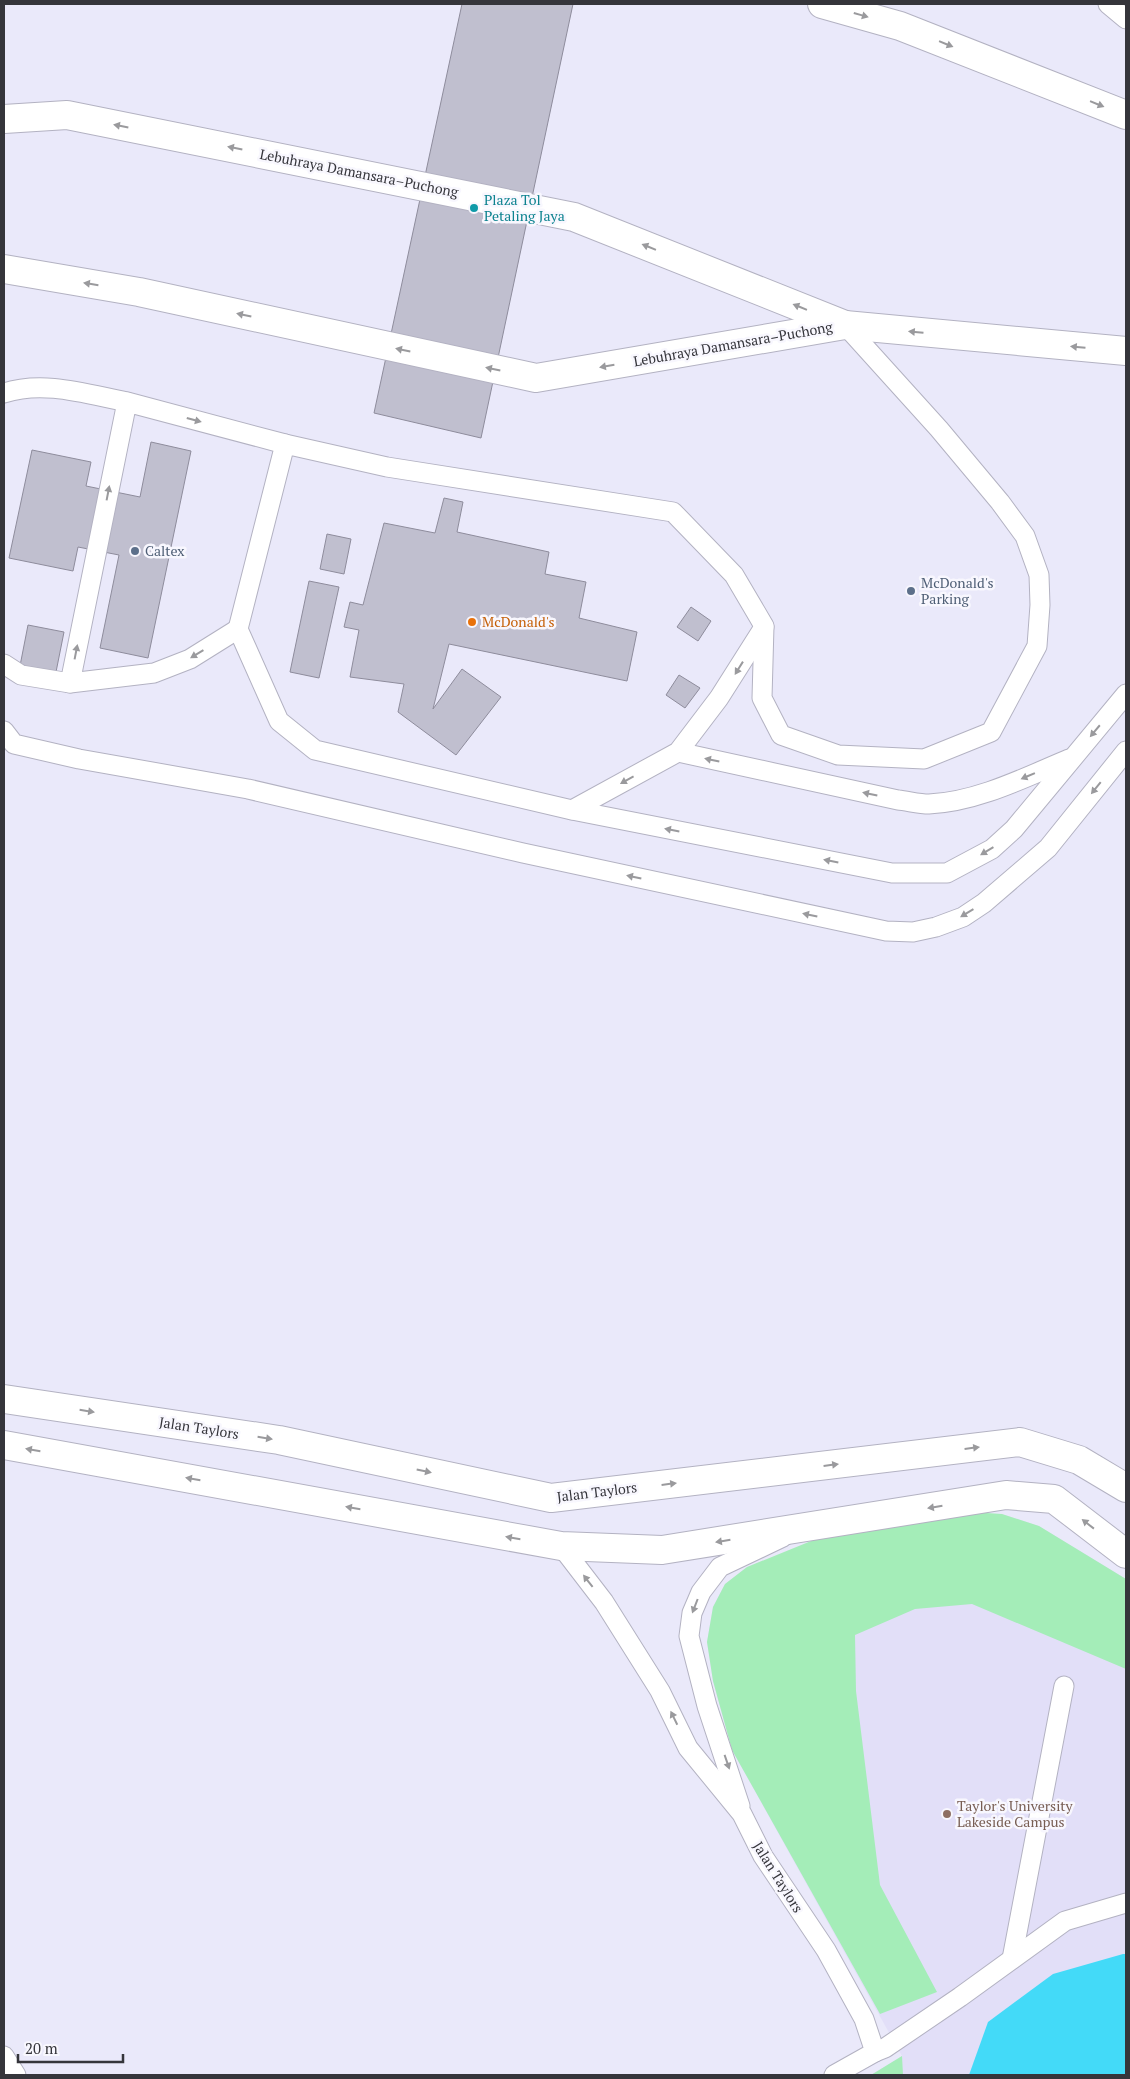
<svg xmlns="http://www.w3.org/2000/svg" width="1130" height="2079" font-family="'PT Serif',serif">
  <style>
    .built { fill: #e2dff8 }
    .green { fill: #a4edb8 }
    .water { fill: #43daf8 }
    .building { fill: #c0bfcf; stroke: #8e8c9c }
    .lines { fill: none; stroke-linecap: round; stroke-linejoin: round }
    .lane-casing { stroke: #b3b2c2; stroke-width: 21 }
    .street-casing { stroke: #b3b2c2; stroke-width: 30 }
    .highway-casing { stroke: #b3b2c2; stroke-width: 30 }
    .lane { stroke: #fff; stroke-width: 19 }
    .street { stroke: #fff; stroke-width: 28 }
    .highway { stroke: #fff; stroke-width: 28 }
    .oneway { fill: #9a9a9d }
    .culture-dot { fill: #0f9aa8; stroke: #f8f7fe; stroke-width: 2 }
    .service-dot { fill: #5c6f8a; stroke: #f8f7fe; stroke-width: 2 }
    .food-dot { fill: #e8710a; stroke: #f8f7fe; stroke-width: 2 }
    .education-dot { fill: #8d6e63; stroke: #f8f7fe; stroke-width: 2 }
    .labels { text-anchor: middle; stroke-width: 5; stroke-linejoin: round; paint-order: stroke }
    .street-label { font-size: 14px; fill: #35353b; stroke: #f8f7fe }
    .culture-label { font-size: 14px; fill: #0d838f; stroke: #f8f7fe; text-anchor: start }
    .service-label { font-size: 14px; fill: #4e5e75; stroke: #f8f7fe; text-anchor: start }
    .food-label { font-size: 14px; fill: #c56008; stroke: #f8f7fe; text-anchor: start }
    .education-label { font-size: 14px; fill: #785e54; stroke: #f8f7fe; text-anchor: start }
  </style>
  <rect width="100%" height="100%" fill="#eae9fa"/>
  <polygon class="built" points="1002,1514 1039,1526 1126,1579 1126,2075 871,2075 902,2056 732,1750 713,1681 707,1642 713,1607 725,1584 747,1567"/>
  <g class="green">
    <polygon points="971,1512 1002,1514 1039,1526 1126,1579 1126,1669 972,1604 915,1609 855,1635 856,1691 880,1885 937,1992 880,2014 732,1750 713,1681 707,1642 713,1607 725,1584 747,1567 816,1539"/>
    <polygon points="902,2056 903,2075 871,2075"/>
  </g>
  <polygon class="water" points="1123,1954 1126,1954 1126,2075 969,2075 988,2022 1053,1974"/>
  <g class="building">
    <polygon points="462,4 573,4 481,438 374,413"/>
    <polygon points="151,442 191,451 148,658 100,648 119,555 78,547 73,571 9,558 32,450 91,462 86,486 140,497"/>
    <polygon points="444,498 463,502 457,532 549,552 545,574 586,582 579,618 637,632 627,681 449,644 433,709 462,669 501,697 456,755 398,712 404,684 350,677 359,630 344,627 350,602 363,605 384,523 435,533"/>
    <polygon points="327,534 351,539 344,574 320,569"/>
    <polygon points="309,581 339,587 319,678 290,672"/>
    <polygon points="691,607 711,621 698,641 677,627"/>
    <polygon points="28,625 64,632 55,677 19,671"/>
    <polygon points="679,675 700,688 685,708 666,695"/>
  </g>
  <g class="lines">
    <g class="lane-casing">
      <g id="lane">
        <polyline points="1108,4 1126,19"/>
        <polyline points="845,325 939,429 1000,502 1025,536 1039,575 1040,605 1037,646 991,732 924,759 838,755 781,735 762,698 764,626 734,575 673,512 387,467 285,444 238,629 279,721 315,750 572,810 892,873 947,873 992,849 1014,829 1126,694"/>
        <path d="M4 393C44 380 86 394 127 402"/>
        <polyline points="238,629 190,659 154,673 70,683 127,402 285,444"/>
        <polyline points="4,664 21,675 70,683"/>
        <polyline points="4,731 14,744 79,759 248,789 523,853 886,931 913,932 936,927 963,917 984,903 1048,848 1126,751"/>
        <path d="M678 752 898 800C908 801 919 804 929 804 977 802 1026 777 1069 759"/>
        <polyline points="572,810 678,752 719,698 764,627"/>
        <polyline points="561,1546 604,1602 660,1691 688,1748 742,1814 763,1856 826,1950 864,2019 875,2052 834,2075"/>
        <polyline points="740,1806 707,1706 689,1636 692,1613 701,1592 720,1567 783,1537"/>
        <polyline points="1012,1959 1064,1686"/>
        <polyline points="875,2052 885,2048 960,1997 1065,1921 1126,1903"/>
        <polyline points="4,2056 16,2075"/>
      </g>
    </g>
    <g class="street-casing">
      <g id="street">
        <polyline points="4,1399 279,1440 551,1498 1020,1442 1079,1460 1126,1488"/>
        <polyline points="4,1445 561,1546 662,1550 1006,1495 1054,1499 1126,1554"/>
      </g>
    </g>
    <g class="highway-casing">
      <g id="highway">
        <polyline points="822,4 900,26 1126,115"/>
        <polyline points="4,119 67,115 574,217 845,325"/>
        <polyline points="4,269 139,292 536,378 845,325 1126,351"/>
      </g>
    </g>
    <use href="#lane" class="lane"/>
    <use href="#street" class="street"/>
    <use href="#highway" class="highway"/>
  </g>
  <defs><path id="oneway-solid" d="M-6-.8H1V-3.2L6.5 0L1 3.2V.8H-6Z" transform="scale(1.25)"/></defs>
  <g class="oneway">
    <use href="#oneway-solid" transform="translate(861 15) rotate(16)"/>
    <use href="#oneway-solid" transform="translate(946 44) rotate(22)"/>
    <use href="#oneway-solid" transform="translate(1097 104) rotate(22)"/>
    <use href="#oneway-solid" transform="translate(121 126) rotate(-169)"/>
    <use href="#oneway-solid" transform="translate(235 148) rotate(-169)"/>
    <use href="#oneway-solid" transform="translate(649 247) rotate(-158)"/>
    <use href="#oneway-solid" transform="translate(91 284) rotate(-171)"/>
    <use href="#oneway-solid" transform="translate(800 307) rotate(-158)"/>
    <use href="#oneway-solid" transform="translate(244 315) rotate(-168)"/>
    <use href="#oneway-solid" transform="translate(916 332) rotate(-175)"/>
    <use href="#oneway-solid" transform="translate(1078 347) rotate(-175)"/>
    <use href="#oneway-solid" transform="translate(403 350) rotate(-168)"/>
    <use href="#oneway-solid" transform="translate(607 366) rotate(170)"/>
    <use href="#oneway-solid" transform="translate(493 369) rotate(-168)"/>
    <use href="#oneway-solid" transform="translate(194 420) rotate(15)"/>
    <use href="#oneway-solid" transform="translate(108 493) rotate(-79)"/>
    <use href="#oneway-solid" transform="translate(76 652) rotate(-79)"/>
    <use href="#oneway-solid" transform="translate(197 654) rotate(149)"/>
    <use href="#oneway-solid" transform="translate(739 668) rotate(122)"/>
    <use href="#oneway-solid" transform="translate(1095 731) rotate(130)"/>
    <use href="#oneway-solid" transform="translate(712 760) rotate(-168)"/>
    <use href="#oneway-solid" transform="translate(1028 776) rotate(157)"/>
    <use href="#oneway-solid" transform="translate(627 780) rotate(151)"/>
    <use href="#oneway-solid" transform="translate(1096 788) rotate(129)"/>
    <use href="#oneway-solid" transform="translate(870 794) rotate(-168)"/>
    <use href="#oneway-solid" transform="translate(672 830) rotate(-169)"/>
    <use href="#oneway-solid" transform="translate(987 851) rotate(149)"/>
    <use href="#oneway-solid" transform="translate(831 861) rotate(-169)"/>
    <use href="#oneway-solid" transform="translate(634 877) rotate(-168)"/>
    <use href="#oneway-solid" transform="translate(967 913) rotate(149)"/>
    <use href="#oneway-solid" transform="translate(810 915) rotate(-168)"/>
    <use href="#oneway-solid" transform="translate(87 1411) rotate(9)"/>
    <use href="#oneway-solid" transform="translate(265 1438) rotate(9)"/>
    <use href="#oneway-solid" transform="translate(972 1448) rotate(-7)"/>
    <use href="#oneway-solid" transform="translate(33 1450) rotate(-170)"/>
    <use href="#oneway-solid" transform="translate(831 1465) rotate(-7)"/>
    <use href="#oneway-solid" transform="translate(424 1471) rotate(12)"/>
    <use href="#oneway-solid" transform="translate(193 1479) rotate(-170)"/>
    <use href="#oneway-solid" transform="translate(669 1484) rotate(-7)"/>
    <use href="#oneway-solid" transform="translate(935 1507) rotate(171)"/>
    <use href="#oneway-solid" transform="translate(353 1508) rotate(-170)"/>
    <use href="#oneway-solid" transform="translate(1088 1524) rotate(-142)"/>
    <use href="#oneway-solid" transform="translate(513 1538) rotate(-170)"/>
    <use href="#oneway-solid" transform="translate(723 1541) rotate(171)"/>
    <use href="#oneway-solid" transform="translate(588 1581) rotate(-128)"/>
    <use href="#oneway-solid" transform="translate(695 1606) rotate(111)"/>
    <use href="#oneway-solid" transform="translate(674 1718) rotate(-116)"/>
    <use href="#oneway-solid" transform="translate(727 1762) rotate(71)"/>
  </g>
  <circle class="culture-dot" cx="474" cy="208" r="5"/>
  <g class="service-dot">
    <circle cx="135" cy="551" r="5"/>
    <circle cx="911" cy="591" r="5"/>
  </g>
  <circle class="food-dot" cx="472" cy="622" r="5"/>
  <circle class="education-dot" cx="947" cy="1814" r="5"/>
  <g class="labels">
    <g class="street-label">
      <text transform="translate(359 173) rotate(11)" y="5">Lebuhraya Damansara–Puchong</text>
      <text transform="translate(733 344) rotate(-10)" y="5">Lebuhraya Damansara–Puchong</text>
      <text transform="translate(199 1428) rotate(9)" y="5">Jalan Taylors</text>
      <text transform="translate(597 1492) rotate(-7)" y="5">Jalan Taylors</text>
      <text transform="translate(778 1877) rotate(58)" y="5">Jalan Taylors</text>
    </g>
    <g class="culture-label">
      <text x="484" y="205">Plaza Tol<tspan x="484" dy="16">Petaling Jaya</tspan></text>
    </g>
    <g class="service-label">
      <text x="145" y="556">Caltex</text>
      <text x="921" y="588">McDonald's<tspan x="921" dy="16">Parking</tspan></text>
    </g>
    <g class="food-label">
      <text x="482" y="627">McDonald's</text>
    </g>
    <g class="education-label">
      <text x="957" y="1811">Taylor's University<tspan x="957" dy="16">Lakeside Campus</tspan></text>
    </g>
  </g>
  <rect width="1130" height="2079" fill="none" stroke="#35353b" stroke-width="10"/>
  <path d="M18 2054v8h105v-8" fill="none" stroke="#35353b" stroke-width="2.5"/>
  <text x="25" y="2054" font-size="15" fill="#35353b" stroke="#f8f7fe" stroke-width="4" paint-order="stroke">20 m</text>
</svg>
